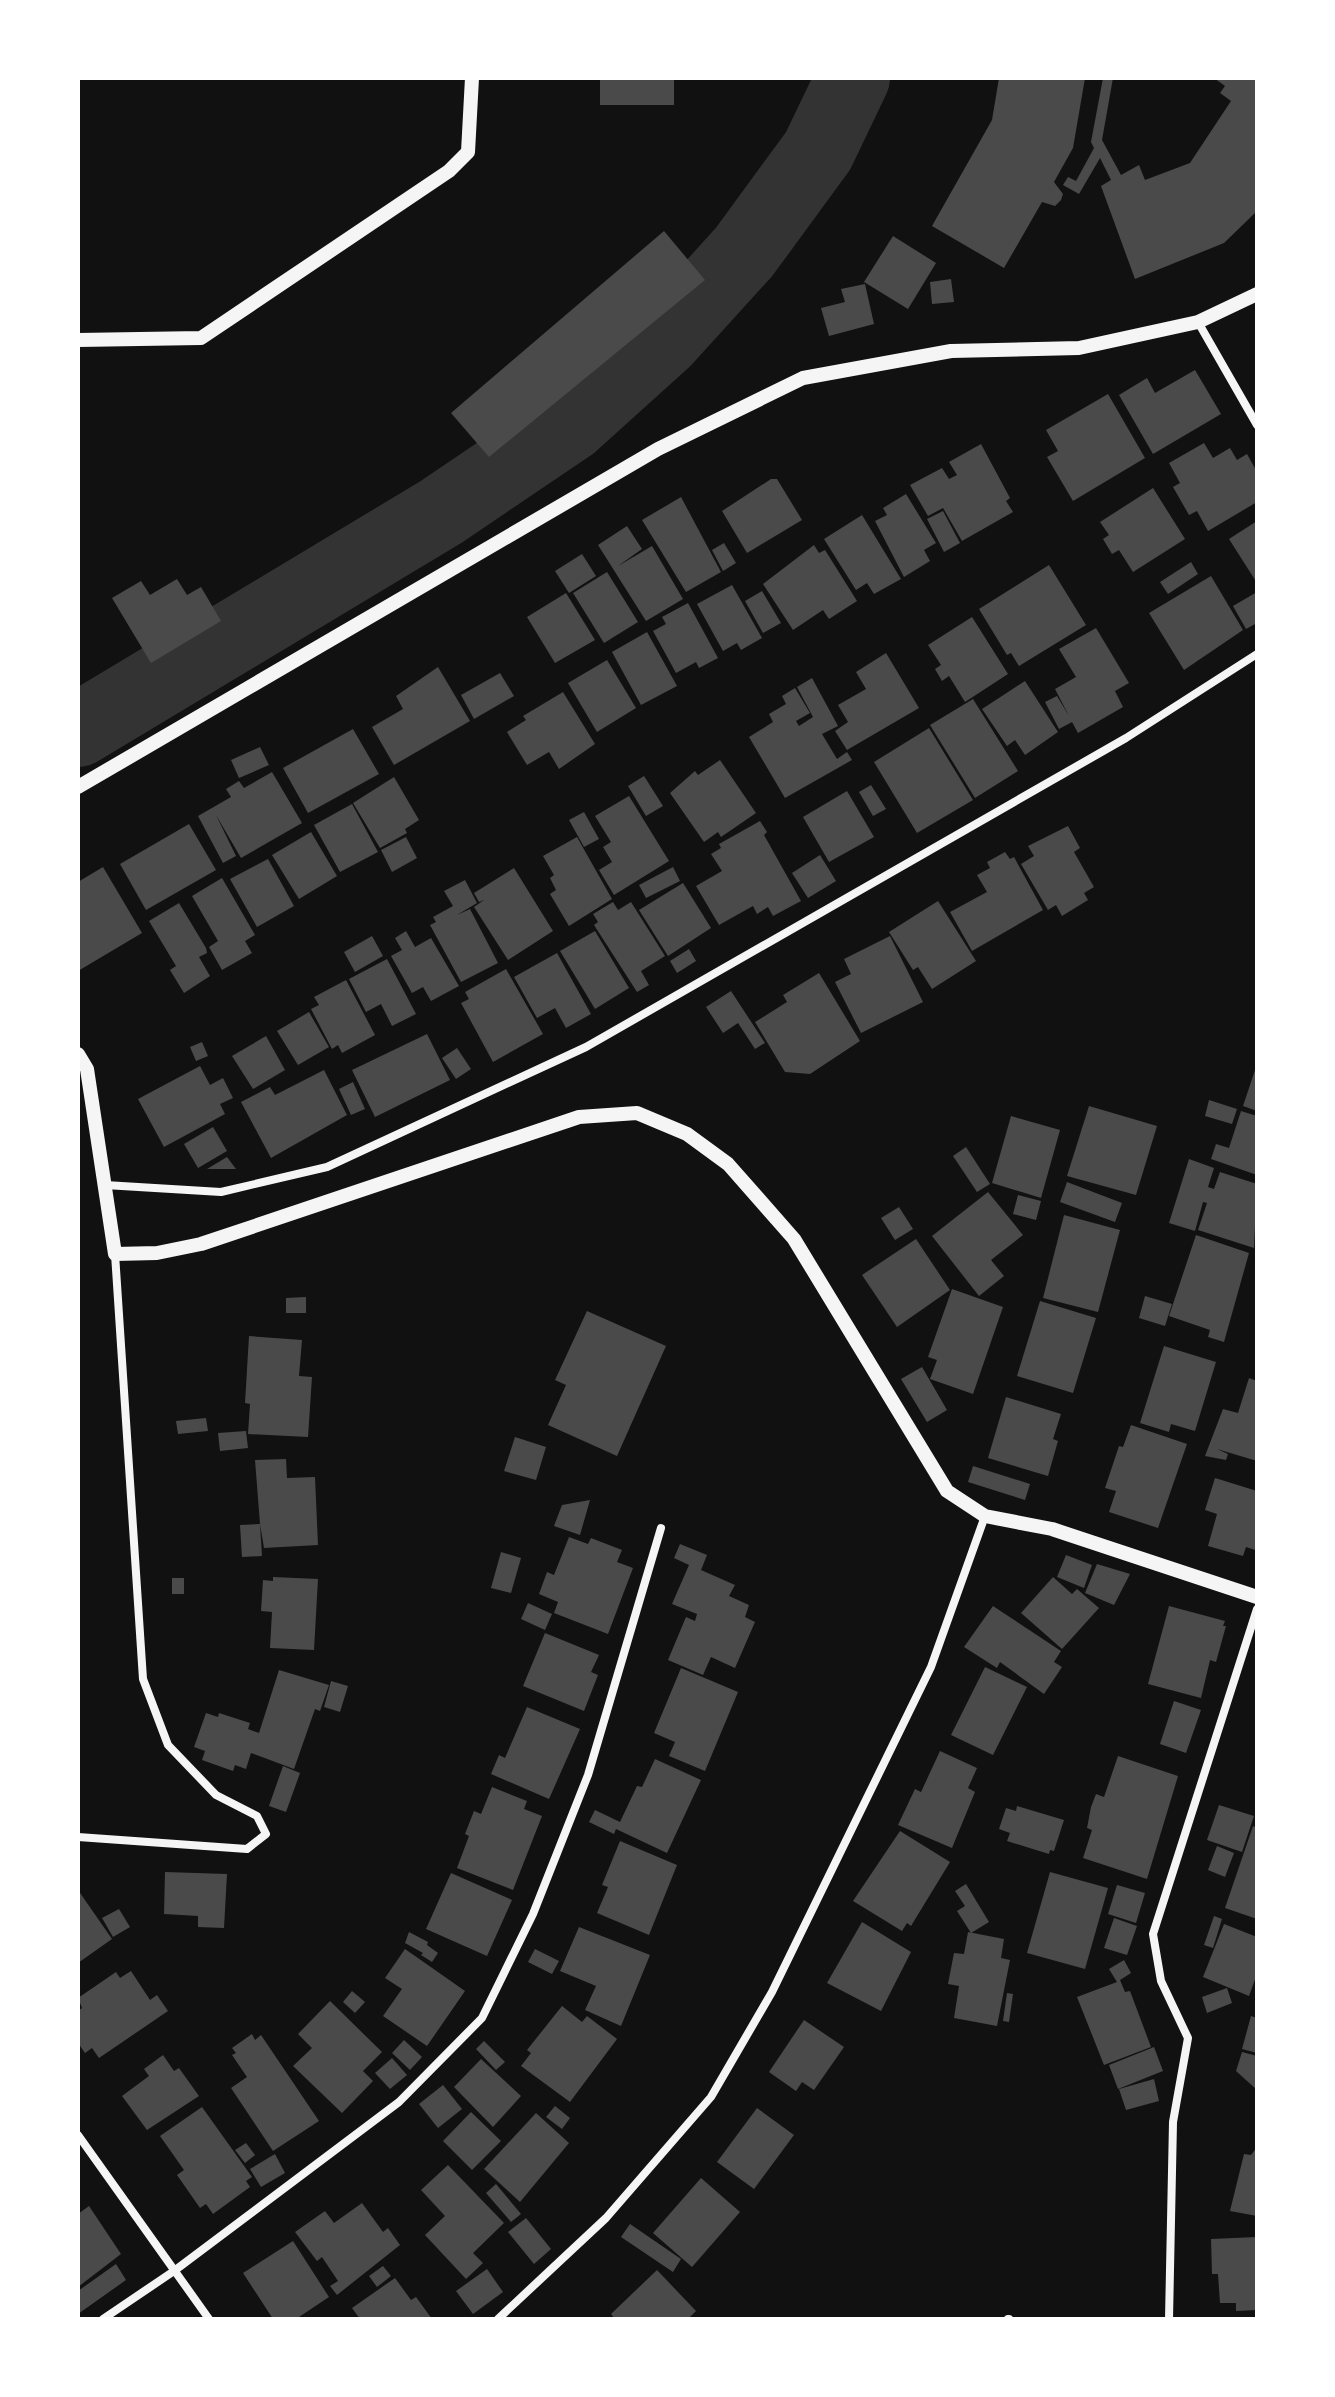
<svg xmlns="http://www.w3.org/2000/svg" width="1335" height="2397" font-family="Manrope,sans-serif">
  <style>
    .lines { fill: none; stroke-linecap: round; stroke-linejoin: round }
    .river { stroke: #333; stroke-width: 74 }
    .building { fill: #4a4a4a }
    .minor { stroke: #f5f5f5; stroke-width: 8 }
    .tertiary { stroke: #f5f5f5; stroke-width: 14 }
  </style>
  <rect width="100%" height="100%" fill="#111"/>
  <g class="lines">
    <polyline class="river" points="78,730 441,512 571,424 664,340 744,252 818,151 853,78"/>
  </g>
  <g class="building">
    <rect x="600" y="78" width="74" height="27"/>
    <polygon points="999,78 1085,78 1073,148 1054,182 1063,194 1061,200 1055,206 1042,202 1004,268 932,226 992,120"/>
    <polygon points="1103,78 1113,78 1102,140 1121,175 1139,165 1145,180 1190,163 1231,101 1220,93 1225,86 1214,78 1257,78 1257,211 1224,243 1135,279 1101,186 1111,180 1100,158 1079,194 1063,185 1068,177 1076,181 1094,148 1091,142"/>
    <polygon points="664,231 705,280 489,457 451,413"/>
    <polygon points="893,236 936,263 908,309 864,282"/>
    <polygon points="951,279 954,302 932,304 930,282"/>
    <polygon points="865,284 874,324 829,336 821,308 845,302 841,289"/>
    <polygon points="1195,370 1221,414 1153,454 1119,395 1147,378 1155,393"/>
    <polygon points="1108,394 1145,458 1073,501 1047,457 1058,451 1046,430"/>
    <polygon points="1204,443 1213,458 1230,448 1237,460 1247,454 1257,472 1257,502 1208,531 1197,511 1189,515 1173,487 1180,483 1169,463"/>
    <polygon points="981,444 1010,498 1006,501 1013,512 962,541 943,508 928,516 910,485 942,468 949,479 957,475 949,462"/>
    <polygon points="771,479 777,479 802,520 747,553 722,511"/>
    <polygon points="1153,488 1185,539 1133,572 1119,550 1112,554 1103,539 1109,535 1100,522"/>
    <polygon points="906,494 936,543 924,550 930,561 904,577 875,521 887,515 883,508"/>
    <polygon points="681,497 721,572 686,592 642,520"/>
    <polygon points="943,511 960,543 944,552 927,519"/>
    <polygon points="862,515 901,579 874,594 867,583 856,590 824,539"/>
    <polygon points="1257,521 1257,583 1229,539"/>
    <polygon points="627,526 642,549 618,566 652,546 683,599 646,621 598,545"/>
    <polygon points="724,543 736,563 723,571 712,550"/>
    <polygon points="814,545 819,553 825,550 857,601 829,619 823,610 793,630 763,584"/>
    <polygon points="582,554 596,576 569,593 555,571"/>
    <polygon points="1191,562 1198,574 1168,594 1160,582"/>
    <polygon points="1049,565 1086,625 1019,666 1011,653 1007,655 979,609"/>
    <polygon points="607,572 638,622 604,643 573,593"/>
    <polygon points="1211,576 1243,630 1184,670 1149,613"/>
    <polygon points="177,579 187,595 201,587 221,621 151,663 112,598 141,581 150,595"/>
    <polygon points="732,585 762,638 741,650 737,643 723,651 697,604"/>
    <polygon points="762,591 781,623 763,633 745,601"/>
    <polygon points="1257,592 1257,623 1246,629 1233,606"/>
    <polygon points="566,593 595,640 555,663 527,617"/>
    <polygon points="688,603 718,658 699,668 696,662 676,673 653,631 666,624 662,617"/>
    <polygon points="972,617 1008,674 965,702 949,676 942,681 935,669 941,665 928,645"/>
    <polygon points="1096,628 1129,683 1115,691 1123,707 1078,733 1072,722 1059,729 1045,702 1057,696 1069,716 1055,689 1076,677 1059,649"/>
    <polygon points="647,632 677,686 641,705 612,652"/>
    <polygon points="886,653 919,708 847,750 835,731 848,722 838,705 866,689 856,672"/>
    <polygon points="607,660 636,708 597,732 568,683"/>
    <polygon points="438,667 470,721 394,765 372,727 403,709 396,696"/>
    <polygon points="500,673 514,696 474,719 461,695"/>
    <polygon points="812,678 838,726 822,734 837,759 847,752 852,760 785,798 749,737 773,722 769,714 786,704 782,696 795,688 810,713 796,721 799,726 813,717 797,687"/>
    <polygon points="1025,681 1058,732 1025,755 1015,740 1007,746 982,709"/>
    <polygon points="563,692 595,744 559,769 549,752 527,765 507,732 526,720 523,716"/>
    <polygon points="973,699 1018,771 975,798 930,725"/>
    <polygon points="929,728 973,800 917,833 874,762"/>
    <polygon points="353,729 379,774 308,813 283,768"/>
    <polygon points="260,747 269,765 239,778 231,760"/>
    <polygon points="720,760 756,813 721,837 718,832 704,842 670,793 695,771 698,775"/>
    <polygon points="272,772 302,823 241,858 216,815 236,856 223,863 198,816 231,797 226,789 239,781 244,788"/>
    <polygon points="644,776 663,806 646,816 628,786"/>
    <polygon points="394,777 419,820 405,829 407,833 380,848 353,803"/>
    <polygon points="871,785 886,809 873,816 859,792"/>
    <polygon points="847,791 874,837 829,862 803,817"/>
    <polygon points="629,796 669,861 614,895 599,870 612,862 603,847 611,842 595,816"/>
    <polygon points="352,804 378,852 340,872 314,825"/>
    <polygon points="584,812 599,839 584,847 569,820"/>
    <polygon points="760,821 767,832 764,835 801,901 773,916 768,907 757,914 753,906 719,925 696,886 722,871 711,854 721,848 719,844"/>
    <polygon points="189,824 216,870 146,910 120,864"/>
    <polygon points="1068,826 1080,848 1074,852 1094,887 1084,893 1088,900 1062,916 1056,905 1048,910 1021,864 1034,856 1028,846"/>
    <polygon points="311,832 337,876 299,899 272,855"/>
    <polygon points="406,837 417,858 392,872 381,850"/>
    <polygon points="577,837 612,899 569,926 550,894 556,890 550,878 554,875 543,856"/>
    <polygon points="1005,852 1010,859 1014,857 1043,910 972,951 950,912 987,892 977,875 990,868 987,862"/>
    <polygon points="820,855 836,881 808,898 792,873"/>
    <polygon points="268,859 294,906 257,927 230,879"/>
    <polygon points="103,867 142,933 78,971 78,882"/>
    <polygon points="673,867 680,881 646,898 639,885"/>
    <polygon points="514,868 553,931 508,960 474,907 484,900 479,902 474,893"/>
    <polygon points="222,878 255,935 245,941 252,953 222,970 209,947 218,941 192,896"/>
    <polygon points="465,880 477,903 457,915 470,909 498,963 461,982 430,925 436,922 433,917 453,906 444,891"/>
    <polygon points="683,883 711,928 668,956 639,910"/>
    <polygon points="938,901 976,961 932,989 918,967 913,970 889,932"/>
    <polygon points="613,902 618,910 631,902 665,956 641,971 649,985 637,992 594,925 598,922 593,914"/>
    <polygon points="179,903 206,948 207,953 199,957 210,976 184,993 170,970 176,966 149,921"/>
    <polygon points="406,931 415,947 431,938 459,986 431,1001 423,987 412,993 391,956 402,950 395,938"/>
    <polygon points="595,931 629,988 595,1009 560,951"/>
    <polygon points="372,936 383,956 355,972 344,952"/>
    <polygon points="890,936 923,1002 861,1033 835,982 851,974 844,959"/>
    <polygon points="689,949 696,961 677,973 670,961"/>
    <polygon points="557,953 591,1014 566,1028 555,1008 537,1018 514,977"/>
    <polygon points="387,959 416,1014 392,1026 381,1004 366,1012 349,979"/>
    <polygon points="506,969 543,1034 493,1062 461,1003 469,999 465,992"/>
    <polygon points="819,973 860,1041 810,1074 785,1072 755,1022 787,1002 783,995"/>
    <polygon points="346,980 375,1035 342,1053 338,1045 332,1049 311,1009 319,1005 314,997"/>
    <polygon points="731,991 765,1043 755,1049 738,1023 723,1033 706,1007"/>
    <polygon points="309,1012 329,1047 298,1065 277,1031"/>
    <polygon points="427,1034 450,1080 375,1117 352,1070"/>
    <polygon points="266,1036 285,1070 253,1089 232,1056"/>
    <polygon points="202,1042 208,1056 196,1061 190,1047"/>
    <polygon points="457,1048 471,1069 456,1079 442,1058"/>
    <polygon points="200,1066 210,1085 223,1078 233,1098 220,1104 225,1114 164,1147 138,1099"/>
    <polygon points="1256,1067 1257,1067 1257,1111 1243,1106"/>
    <polygon points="324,1070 347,1115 271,1158 241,1102 270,1087 275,1095"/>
    <polygon points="353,1082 365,1109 351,1115 339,1089"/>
    <polygon points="1209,1100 1237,1109 1232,1124 1205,1116"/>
    <polygon points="1089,1106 1157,1126 1136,1195 1067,1176"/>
    <polygon points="1241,1111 1257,1116 1257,1175 1211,1159 1216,1144 1229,1148"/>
    <polygon points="1011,1116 1060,1130 1041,1198 992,1183"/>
    <polygon points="213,1127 227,1151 198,1168 184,1144"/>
    <polygon points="966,1147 990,1184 977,1192 953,1156"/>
    <polygon points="227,1157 236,1169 207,1169"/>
    <polygon points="1189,1159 1214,1168 1208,1187 1214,1189 1220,1172 1257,1184 1254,1248 1198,1230 1207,1203 1203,1202 1195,1231 1169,1223"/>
    <polygon points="1067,1182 1122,1203 1115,1222 1060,1202"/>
    <polygon points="988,1192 1023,1235 991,1260 1004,1276 979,1296 932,1236"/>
    <polygon points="1018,1195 1041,1201 1036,1220 1013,1214"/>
    <polygon points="899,1207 913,1229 895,1240 881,1218"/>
    <polygon points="1064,1215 1120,1230 1098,1312 1043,1298"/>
    <polygon points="1196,1235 1249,1253 1224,1342 1208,1337 1210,1330 1169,1316"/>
    <polygon points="916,1239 950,1290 897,1327 862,1275"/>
    <polygon points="952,1289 1003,1307 973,1394 930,1379 937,1360 928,1357"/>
    <polygon points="1145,1296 1172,1304 1165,1326 1139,1318"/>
    <polygon points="306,1297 306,1313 286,1313 286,1298"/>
    <polygon points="1040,1301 1096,1318 1073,1393 1017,1376"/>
    <polygon points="587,1311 666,1346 617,1456 548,1425 566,1385 555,1380"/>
    <polygon points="249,1336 302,1340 299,1376 312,1377 308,1437 248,1434 250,1404 245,1403"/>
    <polygon points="1164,1346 1216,1362 1195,1431 1171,1424 1169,1432 1140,1423"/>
    <polygon points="922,1367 947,1410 927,1422 901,1379"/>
    <polygon points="1249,1378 1257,1381 1257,1461 1217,1449 1228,1454 1226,1460 1205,1456 1223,1409 1238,1413"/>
    <polygon points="1006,1397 1061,1414 1053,1439 1058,1441 1048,1476 988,1458"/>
    <polygon points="206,1418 208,1431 178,1434 176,1421"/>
    <polygon points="1131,1425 1187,1444 1158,1528 1109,1512 1116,1491 1105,1488 1119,1446 1123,1447"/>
    <polygon points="246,1431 248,1448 220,1451 218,1433"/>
    <polygon points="515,1437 546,1447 536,1480 504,1471"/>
    <polygon points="286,1459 287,1478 315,1477 318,1545 264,1548 260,1524 262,1556 242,1557 240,1525 260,1524 255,1460"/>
    <polygon points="973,1466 1030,1484 1025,1500 968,1482"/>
    <polygon points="1215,1478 1257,1491 1257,1544 1255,1550 1246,1547 1243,1556 1208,1546 1217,1514 1205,1510"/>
    <polygon points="590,1500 580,1535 554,1526 562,1505"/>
    <polygon points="569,1537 588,1544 591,1538 622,1550 617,1562 633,1568 608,1634 554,1613 558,1602 539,1594 547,1572 554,1575"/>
    <polygon points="680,1544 707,1555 701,1570 735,1585 729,1596 749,1605 745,1617 755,1622 735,1668 711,1657 703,1675 668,1660 686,1617 695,1621 697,1614 672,1604 689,1565 674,1558"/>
    <polygon points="501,1552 521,1558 511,1593 491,1588"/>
    <polygon points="1066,1555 1092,1565 1084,1588 1057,1577"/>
    <polygon points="1097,1564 1130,1574 1114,1605 1085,1593"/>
    <polygon points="273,1577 318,1579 314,1650 270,1648 272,1612 261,1611 263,1580 273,1581"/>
    <polygon points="1053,1577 1072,1594 1077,1589 1099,1608 1062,1649 1021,1613"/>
    <rect x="172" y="1578" width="12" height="16"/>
    <polygon points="528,1603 552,1614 545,1630 521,1619"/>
    <polygon points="993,1606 1061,1651 1054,1662 1062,1667 1044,1694 1000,1662 997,1668 964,1647"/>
    <polygon points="1169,1606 1225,1621 1223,1626 1226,1626 1216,1662 1210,1660 1201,1698 1148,1684"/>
    <polygon points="545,1633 599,1655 591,1672 598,1675 584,1711 523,1686"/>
    <polygon points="985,1667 1027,1687 993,1755 951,1735"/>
    <polygon points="681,1668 738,1692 705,1771 669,1756 675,1742 654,1733"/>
    <polygon points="279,1670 329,1685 320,1711 315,1709 294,1769 251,1753 246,1769 235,1765 233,1771 202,1760 205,1751 194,1747 206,1713 218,1717 219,1713 250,1723 248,1729 259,1733"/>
    <polygon points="331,1681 348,1686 340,1712 324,1707"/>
    <polygon points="1174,1701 1201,1710 1186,1753 1160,1744"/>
    <polygon points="527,1707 580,1729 549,1799 491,1774 499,1755 505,1758"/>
    <polygon points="940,1751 977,1768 968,1788 975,1792 952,1848 898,1825 915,1789 921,1792"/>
    <polygon points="1118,1756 1178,1776 1147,1879 1083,1858 1092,1830 1087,1828 1091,1807 1096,1794 1104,1797"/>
    <polygon points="655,1759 701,1780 667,1853 616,1829 614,1834 589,1822 595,1810 620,1822 637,1786 642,1787"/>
    <polygon points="283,1766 300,1773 286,1812 269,1806"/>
    <polygon points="492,1787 527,1801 524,1809 542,1816 513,1890 457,1868 469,1836 465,1834 474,1811 481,1814"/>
    <polygon points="1219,1805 1254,1816 1242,1852 1207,1840"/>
    <polygon points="1017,1806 1064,1820 1054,1851 1050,1850 1049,1854 1007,1841 1010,1833 999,1829 1006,1808 1016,1811"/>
    <polygon points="1253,1826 1257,1828 1257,1919 1225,1908"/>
    <polygon points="900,1831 950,1862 911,1926 907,1923 902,1931 853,1901"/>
    <polygon points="620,1841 677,1865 649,1935 597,1913 608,1887 602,1885"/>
    <polygon points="1217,1846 1234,1853 1225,1877 1208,1870"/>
    <polygon points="165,1872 227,1874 224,1928 198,1927 198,1916 164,1914"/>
    <polygon points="1050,1872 1108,1888 1085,1969 1027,1953"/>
    <polygon points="451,1873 512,1900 487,1956 426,1929"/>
    <polygon points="966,1884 989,1922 971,1933 957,1911 965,1906 955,1891"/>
    <polygon points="1117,1885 1145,1893 1136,1923 1108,1914"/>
    <polygon points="78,1890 112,1939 78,1963"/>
    <polygon points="119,1909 130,1927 113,1937 102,1918"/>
    <polygon points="1214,1916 1222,1919 1213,1948 1204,1945"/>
    <polygon points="1114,1918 1137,1926 1127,1955 1104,1948"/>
    <polygon points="862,1922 911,1952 881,2011 827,1983"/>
    <polygon points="1224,1924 1257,1937 1257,1974 1249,1996 1203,1977"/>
    <polygon points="579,1927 650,1955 621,2026 585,2010 596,1986 560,1971"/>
    <polygon points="409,1932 428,1942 427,1945 438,1953 432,1962 421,1955 423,1953 405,1943"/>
    <polygon points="968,1932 1004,1939 1001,1958 1010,1960 997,2026 954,2018 959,1986 948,1984 954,1953 964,1954"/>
    <polygon points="405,1949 465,1991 427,2046 383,2016 402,1989 385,1978"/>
    <polygon points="535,1949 559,1961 552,1974 528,1962"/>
    <polygon points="1124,1960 1131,1973 1120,1980 1125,1992 1130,1991 1151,2047 1104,2065 1077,1997 1117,1982 1109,1969"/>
    <polygon points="131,1971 150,2000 157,1995 168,2011 99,2058 92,2048 85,2053 78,2043 78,2011 82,2008 78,1998 116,1972 120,1978"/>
    <polygon points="1227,1988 1232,2003 1207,2013 1202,1997"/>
    <polygon points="352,1991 365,2002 355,2013 343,2002"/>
    <polygon points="1007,1993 1013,1994 1009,2022 1003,2021"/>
    <polygon points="330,2001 382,2052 363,2071 373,2081 342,2113 293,2066 312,2048 298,2034"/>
    <polygon points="562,2006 582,2022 587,2016 617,2039 570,2102 521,2066 531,2053 527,2050"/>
    <polygon points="1251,2016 1257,2018 1257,2053 1242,2049"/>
    <polygon points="804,2020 844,2047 814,2090 802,2082 796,2091 769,2072"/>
    <polygon points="252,2034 255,2040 261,2035 319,2121 273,2151 231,2088 247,2077 232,2055 236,2053 232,2048"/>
    <polygon points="404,2040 422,2057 410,2070 392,2053"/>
    <polygon points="484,2041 505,2062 496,2070 476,2049"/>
    <polygon points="1154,2047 1163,2071 1118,2089 1109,2065"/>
    <polygon points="1242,2052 1257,2056 1257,2090 1236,2071"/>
    <polygon points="163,2055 174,2071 179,2068 199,2096 147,2130 122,2096 149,2076 144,2069"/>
    <polygon points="392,2058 407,2075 390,2089 375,2073"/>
    <polygon points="481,2059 521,2096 493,2127 454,2087"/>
    <polygon points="1154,2079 1159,2101 1126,2110 1119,2089"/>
    <polygon points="443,2085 462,2109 438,2128 419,2104"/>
    <polygon points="555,2106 570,2118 562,2129 546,2117"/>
    <polygon points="202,2107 252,2177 246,2181 250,2187 213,2214 206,2204 200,2208 177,2175 184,2170 160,2136"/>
    <polygon points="757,2108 794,2135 754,2189 717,2162"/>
    <polygon points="471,2112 501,2141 472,2170 443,2141"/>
    <polygon points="536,2113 569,2143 520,2202 484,2169"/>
    <polygon points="246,2143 255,2155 245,2163 235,2150"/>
    <polygon points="1257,2147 1257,2216 1230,2211 1244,2154 1251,2155"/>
    <polygon points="275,2154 285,2173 261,2187 250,2169"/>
    <polygon points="448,2165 504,2223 473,2253 483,2263 466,2279 425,2235 445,2216 421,2190"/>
    <polygon points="701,2178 740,2212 692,2267 653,2233"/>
    <polygon points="496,2184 521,2214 511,2222 486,2193"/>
    <polygon points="362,2203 383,2232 388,2228 400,2245 337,2295 330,2286 338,2281 322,2257 317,2261 295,2232 325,2211 334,2223"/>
    <polygon points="89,2206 121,2254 78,2287 78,2214"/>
    <polygon points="526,2218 551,2249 534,2264 508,2232"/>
    <polygon points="630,2224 681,2259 673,2272 621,2237"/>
    <polygon points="1257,2237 1257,2310 1236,2311 1236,2303 1220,2303 1218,2274 1212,2274 1211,2239"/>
    <polygon points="293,2241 329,2297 296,2319 273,2319 243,2273"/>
    <polygon points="116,2264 126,2280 78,2314 78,2291"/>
    <polygon points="383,2266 391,2276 377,2287 369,2276"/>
    <polygon points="487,2269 503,2292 473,2314 456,2291"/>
    <polygon points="657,2270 696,2311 688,2319 615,2319 611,2314"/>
    <polygon points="395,2278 411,2300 416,2297 432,2319 360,2319 352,2308"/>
  </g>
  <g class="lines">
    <g class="minor">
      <polyline points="1198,322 1257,425"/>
      <polyline points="105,1185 221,1192 327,1167 586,1047 1126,738 1257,654"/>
      <polyline points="78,1837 247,1849 266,1834 257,1816 216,1795 168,1745 143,1679 115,1254"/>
      <polyline points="78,2135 209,2319"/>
      <polyline points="103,2319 174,2271 399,2102 482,2018 533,1914 588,1775 661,1528"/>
      <polyline points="498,2319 606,2218 711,2097 772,1992 931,1667 985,1516"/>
      <polyline points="1008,2319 1009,2319"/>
      <polyline points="1169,2319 1173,2122 1188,2038 1161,1981 1153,1934 1257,1609"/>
    </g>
    <g class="tertiary">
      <polyline points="78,340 201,338 449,171 468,152 472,78"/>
      <polyline points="78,787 658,449 803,378 951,351 1079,348 1198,322 1257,294"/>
      <polyline points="78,1054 87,1069 115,1254 157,1253 201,1244 579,1117 637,1113 687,1134 728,1164 794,1239 947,1491 985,1516 1052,1529 1257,1597"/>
    </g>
  </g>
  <rect width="1335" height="2397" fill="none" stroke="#ffffff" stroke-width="160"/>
</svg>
